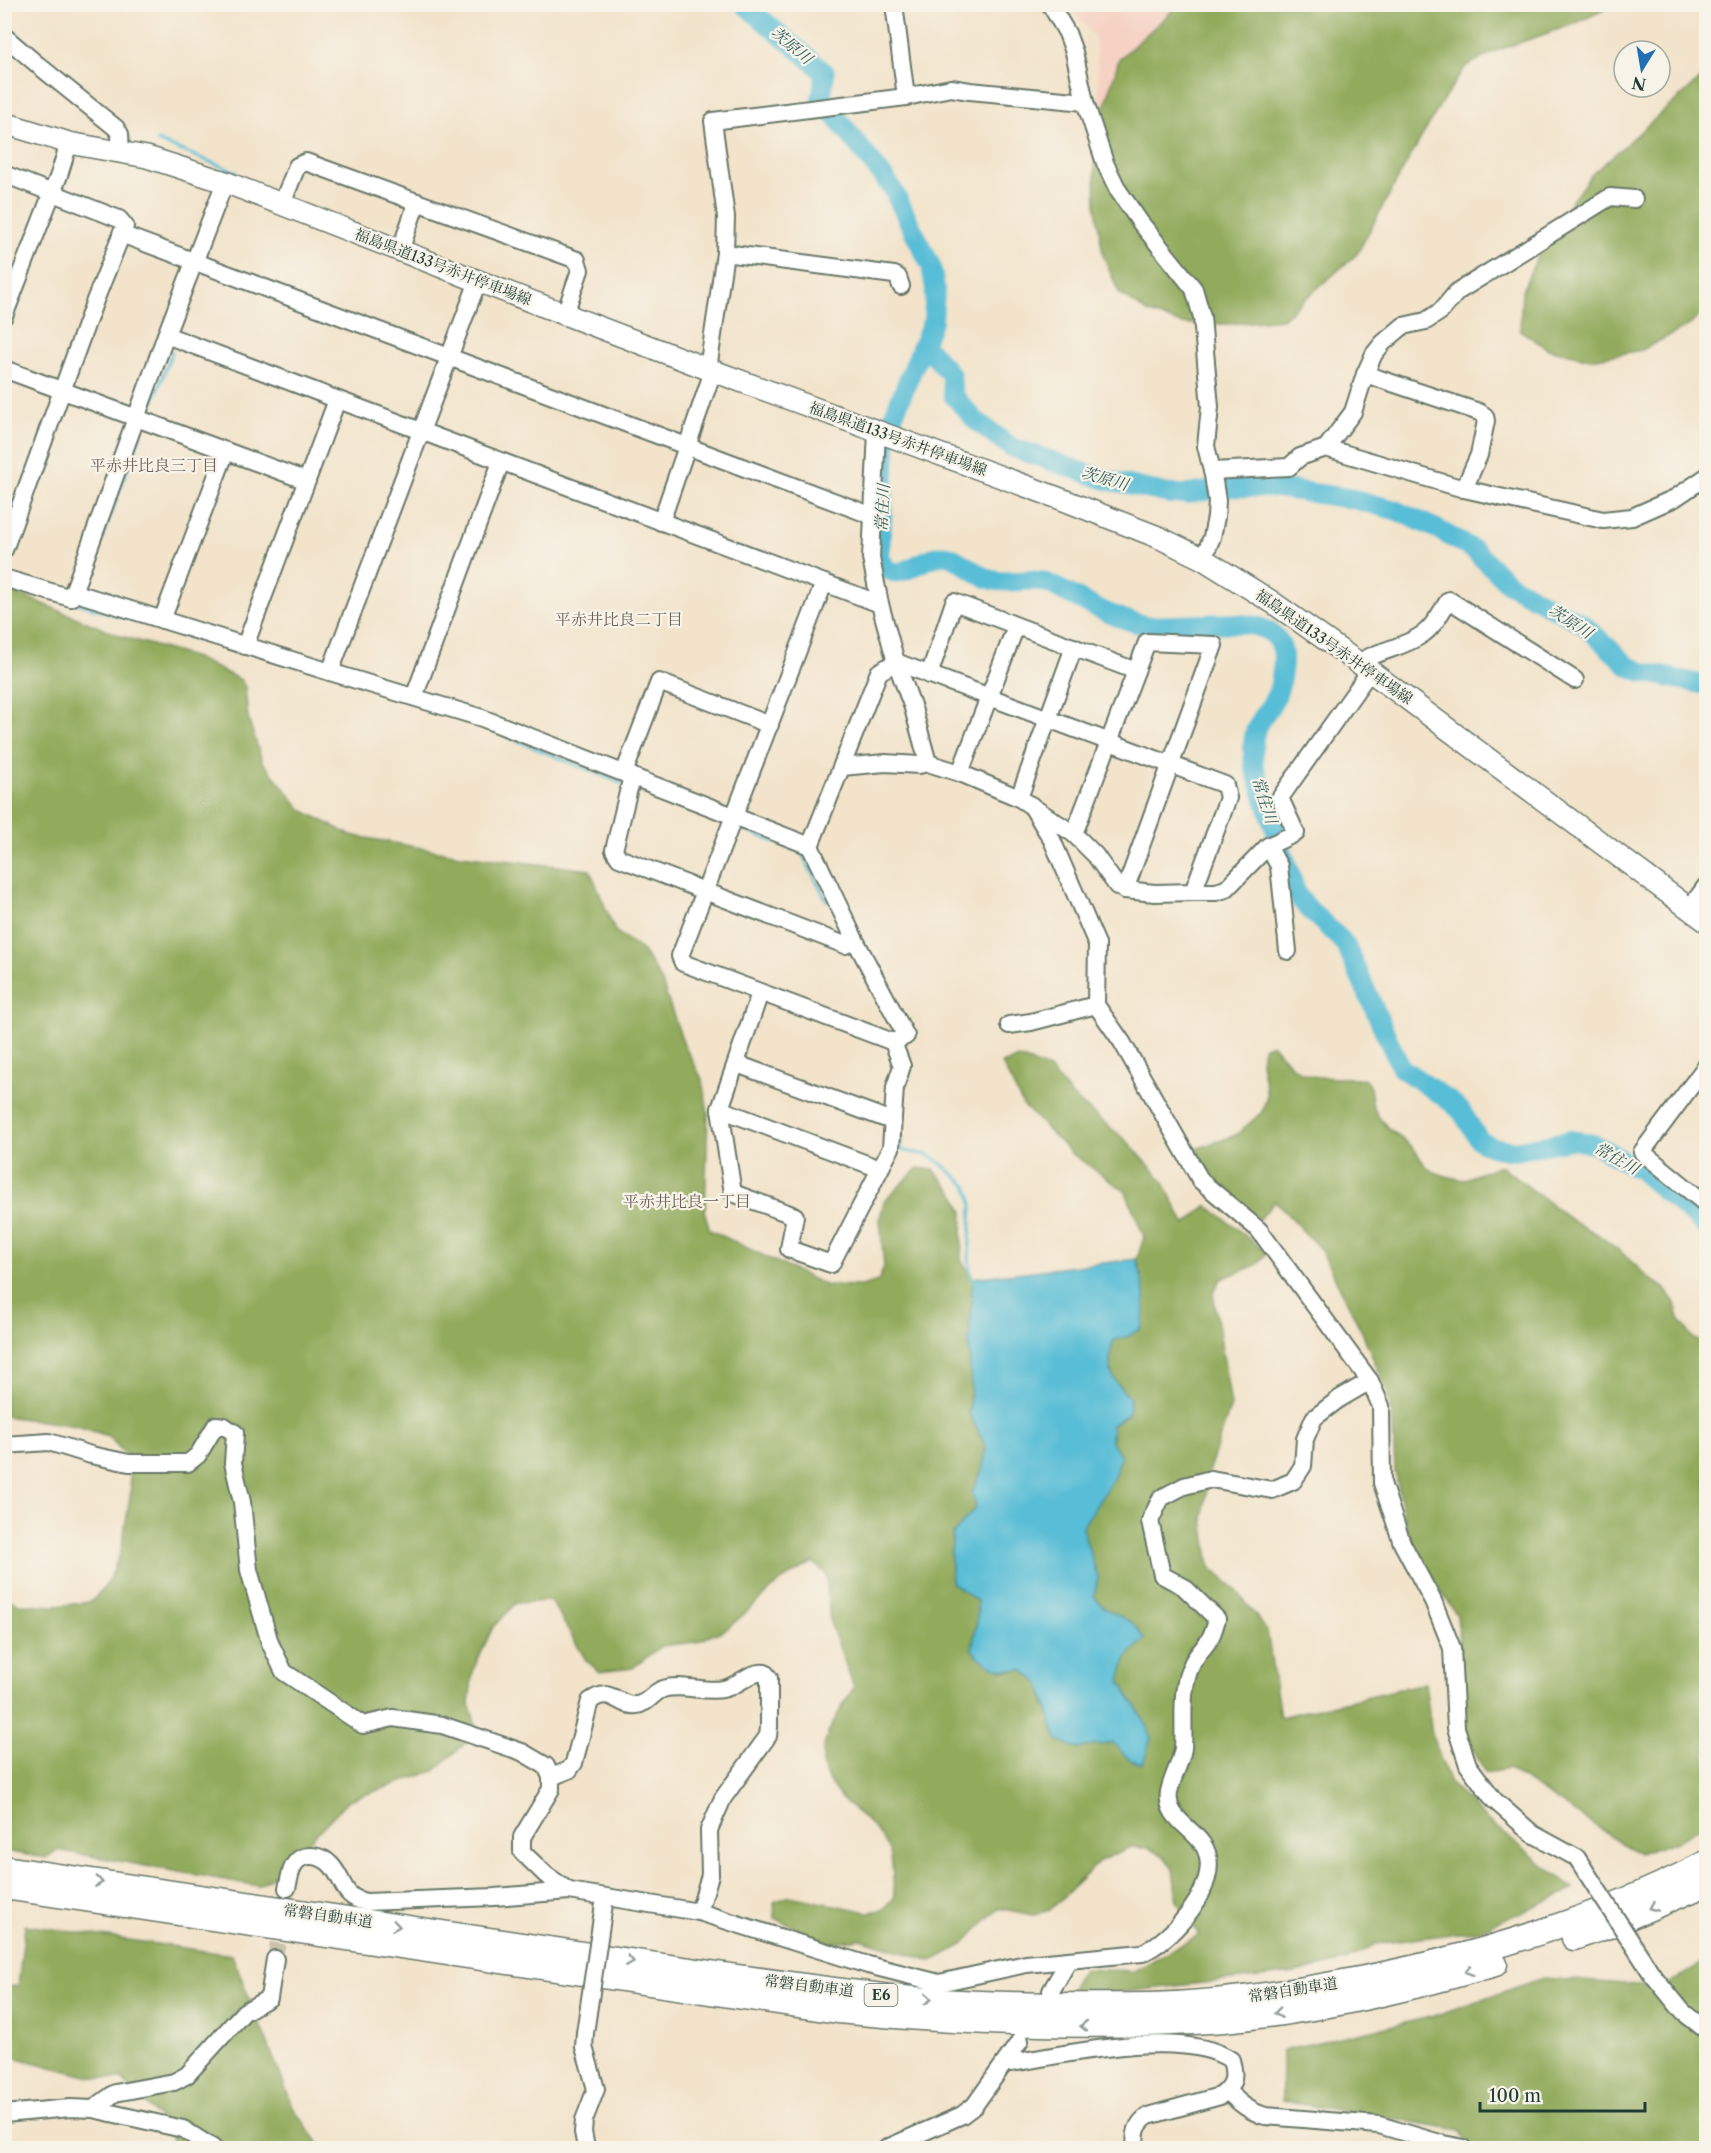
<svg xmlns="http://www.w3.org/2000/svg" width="1711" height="2153" font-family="'Libre Caslon Text','Noto Serif JP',serif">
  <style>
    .built { fill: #f6d2c4 }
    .forest { fill: #91aa5b; stroke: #587448; stroke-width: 1.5 }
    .water { fill: #58bdd6; stroke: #3c7d85; stroke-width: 1.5 }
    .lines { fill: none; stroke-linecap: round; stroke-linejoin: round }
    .stream { stroke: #58bdd6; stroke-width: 3 }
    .river { stroke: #58bdd6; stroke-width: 20 }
    .minor-tunnel { stroke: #c8c2ac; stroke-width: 16; stroke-dasharray: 16 8; stroke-linecap: butt }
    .minor-casing { stroke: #697768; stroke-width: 20 }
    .major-casing { stroke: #697768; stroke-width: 24 }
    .highway-casing { stroke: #697768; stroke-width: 27 }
    .minor { stroke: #fff; stroke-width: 16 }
    .major { stroke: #fff; stroke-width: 21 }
    .highway { stroke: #fff; stroke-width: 24 }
    .minor-bridge-casing { stroke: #697768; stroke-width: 20; stroke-linecap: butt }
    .minor-bridge { stroke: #fff; stroke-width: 16 }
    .oneway { stroke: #8f9e9a }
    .labels { text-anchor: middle; stroke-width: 4.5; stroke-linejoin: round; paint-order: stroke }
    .shield { fill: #f7f3e8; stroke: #60746a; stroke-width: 1.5 }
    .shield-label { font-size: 14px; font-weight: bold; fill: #1f3d34 }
    .street-label { font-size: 15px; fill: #1f3d34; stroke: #f7f3e8 }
    .water-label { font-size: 16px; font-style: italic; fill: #2d5d5c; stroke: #f7f3e8 }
    .neighbourhood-label { font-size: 16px; fill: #6c6058; stroke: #f7f3e8 }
  </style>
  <rect width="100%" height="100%" fill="#f7f3e8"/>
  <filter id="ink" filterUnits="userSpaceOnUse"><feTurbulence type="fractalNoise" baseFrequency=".0167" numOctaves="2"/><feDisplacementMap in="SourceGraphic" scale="12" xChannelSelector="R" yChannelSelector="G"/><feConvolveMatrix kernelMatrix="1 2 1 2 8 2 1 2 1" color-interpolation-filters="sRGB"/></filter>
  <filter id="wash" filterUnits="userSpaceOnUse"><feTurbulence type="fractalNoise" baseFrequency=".008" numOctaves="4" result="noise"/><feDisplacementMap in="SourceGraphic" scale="24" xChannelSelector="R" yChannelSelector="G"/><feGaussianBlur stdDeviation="1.35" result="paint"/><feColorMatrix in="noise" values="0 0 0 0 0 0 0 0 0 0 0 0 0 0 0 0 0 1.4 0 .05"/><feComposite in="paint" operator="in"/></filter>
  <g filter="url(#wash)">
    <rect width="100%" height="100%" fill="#f2e3ca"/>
    <polygon class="built" points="1069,5 1282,5 1130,107 1099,103 1096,39"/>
    <g class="forest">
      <polygon points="1176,5 1614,5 1574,24 1498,50 1466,66 1443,100 1401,173 1357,254 1282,319 1230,324 1181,324 1147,312 1119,293 1103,255 1096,208 1094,144 1119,59 1170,13"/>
      <polygon points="1706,74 1706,309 1690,325 1642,350 1591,359 1548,349 1520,330 1522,291 1547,235 1591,175"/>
      <path d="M4 588 121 636 196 658 241 680 245 687 248 718 262 761 302 810 350 835 460 855 590 870 615 931 643 951 661 980 684 1045 702 1079 708 1112 705 1214 710 1230 825 1285 862 1286 878 1281 884 1267 880 1218 884 1201 918 1168 934 1170 955 1195 963 1212 961 1260 973 1278 969 1346 971 1387 969 1413 986 1447 983 1468 972 1492 976 1507 953 1534 951 1552V1582L977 1601V1621L972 1650 1004 1671 1023 1670 1040 1684 1046 1707 1077 1748 1114 1743 1130 1760 1128 1696 1120 1682 1123 1665 1130 1651 1104 1608 1094 1596 1098 1578 1081 1528 1113 1479 1112 1425 1128 1414 1130 1399C1110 1376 1106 1371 1113 1341L1129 1336 1141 1274 1137 1259 1144 1237 1126 1192 1071 1153 1023 1105 1002 1064 1019 1058 1049 1069 1073 1097 1128 1142 1163 1181 1185 1225 1207 1205 1267 1253 1256 1265 1221 1279 1213 1292 1231 1406 1209 1469 1203 1519 1210 1567 1237 1591 1267 1631 1280 1717 1425 1683 1432 1736 1450 1783 1486 1819 1574 1889 1480 1930 1376 1944 1347 1960 1296 1973 1065 1998 1083 1969 1134 1971 1199 1935 1177 1902 1173 1869 1164 1856 1148 1848 1130 1847 1100 1861 1050 1910 1033 1915 998 1908 963 1945 932 1961 860 1939 826 1943 775 1918 774 1902 790 1896 868 1912 883 1910 894 1898C893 1886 894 1859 888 1848 879 1830 863 1817 848 1804 802 1763 828 1731 854 1687L830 1622 826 1574 813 1562 781 1581 728 1628 696 1642 661 1646 633 1668 599 1672 586 1660 551 1601 516 1603 493 1627 473 1670 469 1703 478 1732 434 1771 349 1800 278 1873 258 1886 57 1850 46 1858 5 1851V1598L19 1604 56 1606 91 1602 108 1583 121 1551 131 1491 128 1457 108 1436 77 1426 5 1416Z"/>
      <path d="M1272 1044C1299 1077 1305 1078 1347 1078 1353 1078 1360 1077 1365 1080 1373 1086 1370 1098 1373 1106 1381 1127 1399 1135 1414 1149 1419 1155 1422 1163 1428 1168 1435 1175 1453 1177 1462 1180L1495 1167H1503L1574 1222 1597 1234 1620 1251 1650 1279 1664 1288 1675 1303 1679 1319 1694 1339 1706 1344V1821C1691 1839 1661 1846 1639 1854L1508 1769 1486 1773 1467 1738 1457 1615 1415 1554 1405 1521 1395 1471 1393 1424 1387 1391 1362 1332 1321 1250 1275 1201 1259 1220 1211 1178 1196 1149 1236 1135 1262 1112 1267 1096 1261 1062 1263 1047Z"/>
      <polygon points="25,1925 232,1955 294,2109 322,2148 176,2148 165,2124 122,2079 90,2077 5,2055 4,1987 18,1986"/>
      <polygon points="1706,1960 1706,2148 1468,2148 1461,2130 1282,2101 1282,2050 1431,2017 1543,1978 1665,1987"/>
    </g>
    <path class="water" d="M1137 1259C1144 1283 1147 1303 1142 1328L1129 1336 1113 1341C1106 1371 1110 1377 1130 1398L1128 1414 1112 1425 1111 1441 1121 1456 1113 1479 1082 1528 1098 1578 1094 1596 1104 1608 1133 1623 1145 1640C1126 1654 1125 1658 1120 1682L1143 1718 1151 1738 1143 1764 1130 1760 1113 1743 1077 1748 1057 1740 1040 1684 1023 1670C998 1671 989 1668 972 1650L977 1621V1601L951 1582V1552L953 1534 976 1507 972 1492 983 1468 986 1447 969 1413 971 1387 969 1346 973 1278Z"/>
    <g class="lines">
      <g class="stream">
        <polyline points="4,24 85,92"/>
        <polyline points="157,141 236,172"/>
        <polyline points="149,413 172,352"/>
        <polyline points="94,560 142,431"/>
        <polyline points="78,601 77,603 198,640"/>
        <polyline points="496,732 623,784"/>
        <polyline points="635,789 724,823"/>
        <polyline points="736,827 801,852 827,901"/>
        <path d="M903 1045C912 1062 913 1065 905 1083"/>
        <polyline points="901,1116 901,1148 904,1151 928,1155 937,1160 967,1186 971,1197 972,1207 969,1258 970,1272 975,1283"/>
      </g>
      <g class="river">
        <path d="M744 4C771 28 799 49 825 73L821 98 892 188 931 266 935 289 933 320 890 424 886 444 880 556C894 598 927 544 953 558 968 565 981 579 998 581 1013 583 1029 578 1044 582 1054 585 1064 592 1073 596 1098 609 1122 621 1150 626 1168 625 1187 625 1205 624 1241 623 1291 619 1282 671 1281 679 1280 687 1277 694 1272 706 1260 719 1256 729 1252 741 1253 754 1254 766L1297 895C1311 915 1331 927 1346 946L1401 1068 1451 1102 1461 1111 1480 1141 1496 1148 1515 1151 1571 1140 1594 1144 1640 1170 1706 1227"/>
        <polyline points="921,347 931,352 951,375 953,395 975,420 1011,447 1106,480 1169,494 1188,494 1229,487 1278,488 1353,499 1395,510 1435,528 1474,550 1509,584 1583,624 1628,666 1642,672 1706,685"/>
      </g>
    </g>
  </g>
  <g filter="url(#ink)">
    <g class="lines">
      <polyline class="minor-tunnel" points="275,1959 287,1888"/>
      <g class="minor-casing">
        <g id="minor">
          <polyline points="894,4 906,97"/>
          <polyline points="1050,4 1067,33 1074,52 1085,102 1105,163 1118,190 1140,222 1194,289 1202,317 1210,407 1206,446 1213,475 1217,501 1216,517 1212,537 1203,559"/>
          <polyline points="4,36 38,65 116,128 120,134 121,152"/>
          <polyline points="4,174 119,219 125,226 94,303 4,550"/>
          <polyline points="282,204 297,166 306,162 577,260 580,270 565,314"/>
          <polyline points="121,234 873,516"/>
          <polyline points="400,251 417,202"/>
          <polyline points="725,253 894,275 898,277 901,286"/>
          <polyline points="4,316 59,175 69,143"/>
          <polyline points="166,335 880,604"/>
          <polyline points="4,369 307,481"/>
          <polyline points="708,369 725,253 726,217 713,121 906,97 951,88 970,91 1085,102"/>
          <polyline points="1365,374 1479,412 1485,416 1486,421 1479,455 1464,489"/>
          <polyline points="1326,448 1464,489 1603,520 1632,517 1675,498 1706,477"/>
          <polyline points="1212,471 1289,467 1300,457 1326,448 1353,412 1365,374 1374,354 1383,343 1403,326 1426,321 1441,311 1457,292 1610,197 1634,199"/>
          <polyline points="661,522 713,371"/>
          <polyline points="4,578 71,598 166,335 225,182"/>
          <polyline points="73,592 330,672 478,281"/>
          <polyline points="162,620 226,451"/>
          <polyline points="245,646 337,400"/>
          <polyline points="896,662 1225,785 1228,798 1193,892 1155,893 1125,890 1117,886 1095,855 1074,834 1019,798 960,773 928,763"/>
          <path d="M1358 663C1378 650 1404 648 1423 634 1435 626 1441 611 1449 600L1575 680"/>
          <polyline points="330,672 482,718 810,846 879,672 896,662 880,604 871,558 877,431"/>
          <polyline points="929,675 954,602 1136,671"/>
          <polyline points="414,697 501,462"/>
          <polyline points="842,767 885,763 919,765 928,763 913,708 896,662"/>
          <polyline points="624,773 659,682 770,725"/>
          <polyline points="960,773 1016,626"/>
          <polyline points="632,776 614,850 619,858 845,945 855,940"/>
          <polyline points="1019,798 1074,647"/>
          <polyline points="1031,805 1052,840 1097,944 1096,1005 1122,1042 1201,1181 1259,1230 1370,1381 1381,1406 1382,1483 1402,1543 1433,1601 1452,1648 1456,1728 1468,1765 1494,1800 1533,1834 1577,1858"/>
          <polyline points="1074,834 1147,642 1214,645 1125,890"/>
          <polyline points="810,846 855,940 906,1036 893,1042"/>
          <polyline points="1268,846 1279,866 1288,951"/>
          <polyline points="1193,892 1216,892 1226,889 1268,846 1296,833 1280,798 1370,671"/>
          <polyline points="1690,908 1706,886"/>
          <polyline points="760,993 720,1109 880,1169"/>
          <polyline points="1009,1025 1031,1022 1096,1005"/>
          <polyline points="737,1064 892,1121"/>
          <polyline points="1706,1066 1642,1152 1706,1204"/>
          <polyline points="720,1109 733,1193 795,1216 789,1249 831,1264 891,1148 895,1087 902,1066 893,1042 683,963 680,956 824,583"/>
          <path d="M4 1445 49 1442 91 1455 129 1463H188L198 1455 216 1425 224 1426 235 1433 233 1463 242 1502 249 1570 270 1643 284 1672 363 1725 393 1718 442 1725 522 1752 546 1766 551 1777V1789L522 1837V1852L546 1875 569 1891 699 1912 868 1965 939 1983 1026 1964 1142 1953C1173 1940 1223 1883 1205 1848 1194 1827 1165 1819 1169 1792 1172 1777 1181 1763 1183 1748 1185 1720 1179 1688 1193 1662 1197 1654 1204 1648 1209 1640 1213 1634 1215 1626 1217 1619L1184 1587 1162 1575 1150 1521 1161 1498 1184 1486 1211 1479 1272 1490 1293 1481 1303 1466 1305 1439 1314 1418 1339 1399 1370 1381"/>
          <path d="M551 1777 569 1770 574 1763 590 1701C612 1685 617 1707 636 1705 648 1704 653 1692 663 1689 682 1683 704 1693 723 1689 739 1686 749 1671 765 1673L769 1678V1727L768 1736 723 1798 709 1830 710 1875 699 1912"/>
          <path d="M287 1888C289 1881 290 1871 294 1865 302 1851 322 1855 331 1865 345 1880 341 1897 366 1902L494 1897 569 1891"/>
          <polyline points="1652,1974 1683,2012 1706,2030"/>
          <polyline points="1051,1991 1069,1960"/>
          <polyline points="585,2033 584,2047 596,2089 584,2120 583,2132 586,2148"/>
          <path d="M1004 2064C1061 2056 1183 2026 1231 2060 1236 2077 1234 2086 1220 2096L1148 2116C1136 2124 1134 2134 1136 2148"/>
          <path d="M1227 2091C1240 2103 1248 2111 1265 2116L1379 2125 1443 2144 1464 2148"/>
          <polyline points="93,2109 115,2093 174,2082 187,2075 244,2012 269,1998 275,1959"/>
          <polyline points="4,2114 70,2108 93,2109 183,2129 213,2148"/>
          <polyline points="887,2148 962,2115 974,2106 1020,2041"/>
        </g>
      </g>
      <g class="major-casing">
        <polyline id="major" points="4,123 69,143 147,157 225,182 478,281 708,369 1061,499 1158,537 1203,559 1272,602 1370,671 1706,921"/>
      </g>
      <g class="highway-casing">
        <g id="highway">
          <path d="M4 1868 738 1977C800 1985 863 1995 926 2000 1000 2005 1076 2006 1150 2005 1213 2003 1276 1995 1338 1983 1466 1960 1591 1922 1706 1863"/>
          <path d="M4 1887 838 2011C967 2023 1094 2030 1224 2020 1315 2012 1407 1990 1495 1964"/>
          <polyline points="1574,1938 1606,1927 1706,1884"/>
        </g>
      </g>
      <use href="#minor" class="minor"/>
      <use href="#major" class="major"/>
      <use href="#highway" class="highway"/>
      <g class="minor-bridge-casing">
        <g id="minor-bridge">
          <polyline points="1577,1858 1652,1974"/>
          <polyline points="585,2033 604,1904"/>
        </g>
      </g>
      <use href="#minor-bridge" class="minor-bridge"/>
    </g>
    <defs><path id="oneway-chevron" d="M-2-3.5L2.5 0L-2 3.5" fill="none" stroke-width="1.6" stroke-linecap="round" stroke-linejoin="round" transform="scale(1.5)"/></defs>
    <g class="oneway">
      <use href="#oneway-chevron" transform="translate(99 1882) rotate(8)"/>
      <use href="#oneway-chevron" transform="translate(1653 1907) rotate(157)"/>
      <use href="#oneway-chevron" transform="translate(396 1926) rotate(8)"/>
      <use href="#oneway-chevron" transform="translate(630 1961) rotate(8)"/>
      <use href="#oneway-chevron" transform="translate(1469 1971) rotate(163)"/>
      <use href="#oneway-chevron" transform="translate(928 1999) rotate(4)"/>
      <use href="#oneway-chevron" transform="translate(1278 2013) rotate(173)"/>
      <use href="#oneway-chevron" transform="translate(1084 2026) rotate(-180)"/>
    </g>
  </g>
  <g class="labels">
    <rect class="shield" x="864.5" y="1984" width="33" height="22" rx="4.5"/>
    <g class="shield-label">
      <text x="881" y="2000">E6</text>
    </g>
    <g class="street-label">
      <text transform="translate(443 267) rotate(21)" y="5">福島県道133号赤井停車場線</text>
      <text transform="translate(898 439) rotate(20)" y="5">福島県道133号赤井停車場線</text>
      <text transform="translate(1334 647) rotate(35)" y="5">福島県道133号赤井停車場線</text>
      <text transform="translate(328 1916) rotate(8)" y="5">常磐自動車道</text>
      <text transform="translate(809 1986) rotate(7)" y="5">常磐自動車道</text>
      <text transform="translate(1293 1990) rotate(-9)" y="5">常磐自動車道</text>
    </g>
    <g class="water-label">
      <text transform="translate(792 45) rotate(40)" y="6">茨原川</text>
      <text transform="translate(1105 478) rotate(16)" y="6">茨原川</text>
      <text transform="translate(882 508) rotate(-87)" y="6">常住川</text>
      <text transform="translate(1571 621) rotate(33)" y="6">茨原川</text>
      <text transform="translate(1265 800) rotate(72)" y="6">常住川</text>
      <text transform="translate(1617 1158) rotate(29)" y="6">常住川</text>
    </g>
    <g class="neighbourhood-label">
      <text x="154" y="471">平赤井比良三丁目</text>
      <text x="619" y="625">平赤井比良二丁目</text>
      <text x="687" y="1207">平赤井比良一丁目</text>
    </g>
  </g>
  <rect width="1711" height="2153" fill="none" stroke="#f7f3e8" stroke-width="24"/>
  <g transform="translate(1642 69) rotate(191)"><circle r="28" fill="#f7f3e8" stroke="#a1aaa0" stroke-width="1.5"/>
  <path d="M0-4.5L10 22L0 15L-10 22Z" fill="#1f6fb2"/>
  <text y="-9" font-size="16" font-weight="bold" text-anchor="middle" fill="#1f3d34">N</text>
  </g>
  <path d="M1480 2102v9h165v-9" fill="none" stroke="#1f3d34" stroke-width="3"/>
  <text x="1489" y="2102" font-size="18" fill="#1f3d34" stroke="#f7f3e8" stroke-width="4.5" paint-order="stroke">100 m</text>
</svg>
